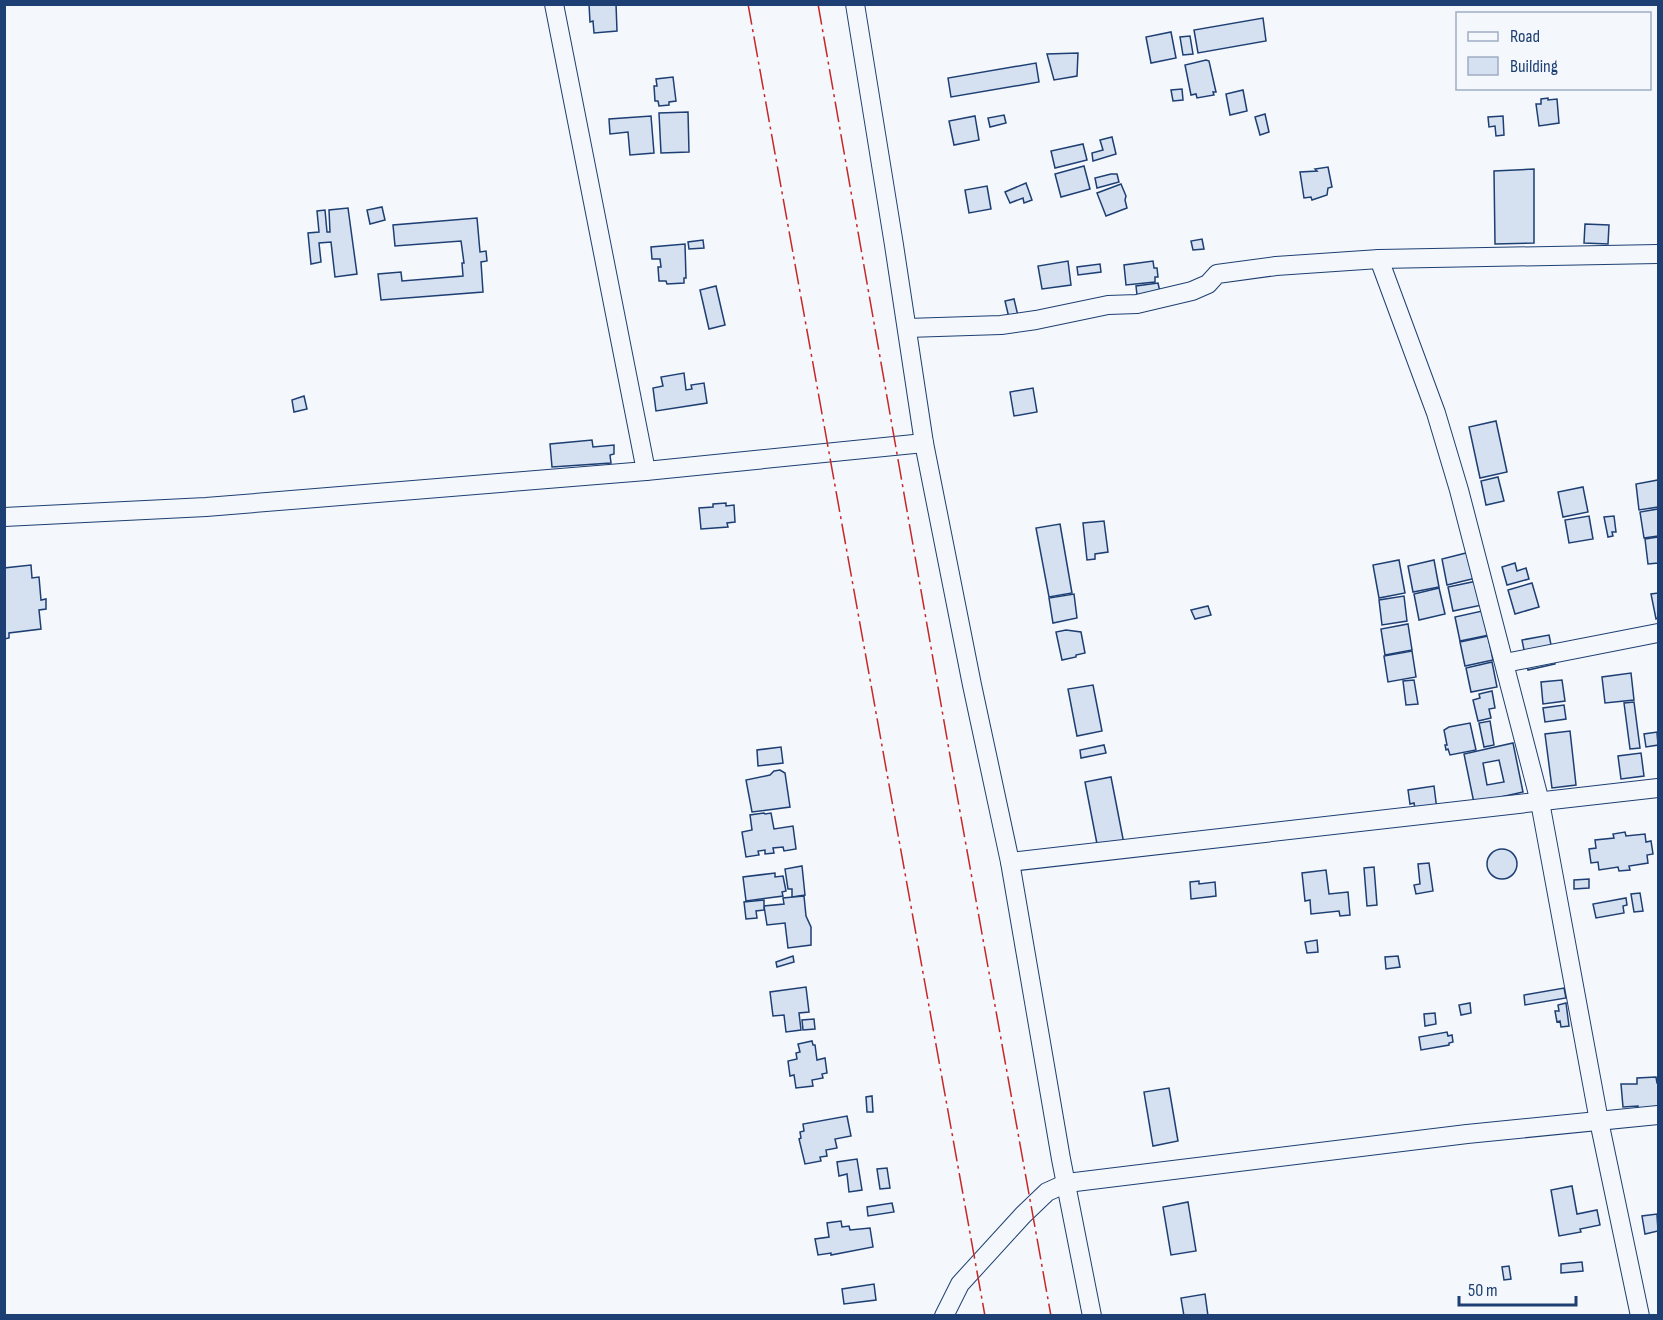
<svg xmlns="http://www.w3.org/2000/svg" width="1663" height="1320" font-family="'Sofia Sans Condensed',sans-serif">
  <style>
    .building { fill: #d5e0f0; stroke: #1d3f73; stroke-width: 1.5; fill-rule: evenodd }
    .lines { fill: none; stroke-linecap: round; stroke-linejoin: round }
    .minor-casing { stroke: #1d3f73; stroke-width: 20 }
    .minor { stroke: #f4f7fb; stroke-width: 18 }
    .power { stroke: #c62828; stroke-width: 1.5; stroke-dasharray: 21 4.5 3 4.5; stroke-linecap: butt }
  </style>
  <rect width="100%" height="100%" fill="#f4f7fb"/>
  <g class="building">
    <polygon points="589,4 616,4 617,31 594,33 593,21 590,22"/>
    <polygon points="1263,18 1266,41 1198,53 1194,30"/>
    <polygon points="1171,32 1176,58 1151,63 1146,37"/>
    <polygon points="1190,36 1193,54 1183,55 1180,37"/>
    <polygon points="1078,53 1077,76 1054,80 1047,54"/>
    <polygon points="1206,60 1209,61 1216,92 1213,92 1214,95 1197,98 1196,94 1191,95 1185,65"/>
    <polygon points="1036,63 1039,82 951,97 948,78"/>
    <polygon points="673,77 676,101 669,102 669,105 659,106 658,101 655,101 654,86 657,86 656,79"/>
    <polygon points="1182,89 1183,100 1173,101 1171,90"/>
    <polygon points="1243,90 1247,111 1230,115 1226,94"/>
    <polygon points="1548,98 1548,100 1557,99 1559,123 1539,126 1536,104 1541,104 1541,99"/>
    <polygon points="688,112 689,152 661,153 659,113"/>
    <polygon points="1265,114 1269,132 1260,135 1255,117"/>
    <polygon points="1004,115 1006,123 990,127 988,118"/>
    <polygon points="651,116 654,153 630,155 628,132 610,134 609,119"/>
    <polygon points="975,116 979,140 954,145 949,121"/>
    <polygon points="1503,116 1504,135 1496,136 1495,126 1489,127 1488,117"/>
    <polygon points="1112,137 1116,154 1093,161 1092,153 1103,150 1100,140"/>
    <polygon points="1083,144 1087,160 1055,168 1051,151"/>
    <polygon points="1084,166 1090,189 1061,197 1055,174"/>
    <polygon points="1328,167 1332,187 1328,188 1327,195 1312,200 1311,197 1304,198 1300,172 1317,171 1315,169"/>
    <polygon points="1534,169 1534,243 1495,244 1494,171"/>
    <polygon points="1111,174 1117,174 1119,182 1097,188 1095,178"/>
    <polygon points="1026,183 1032,200 1024,203 1023,198 1010,203 1005,192"/>
    <polygon points="1121,184 1126,196 1125,200 1127,208 1106,216 1097,193"/>
    <polygon points="987,186 991,209 969,213 965,190"/>
    <polygon points="382,207 385,220 370,224 367,210"/>
    <polygon points="348,208 357,274 335,277 331,242 319,243 321,262 311,264 308,233 319,232 317,211 325,210 327,232 330,232 329,210"/>
    <polygon points="477,218 480,252 486,251 487,261 481,262 483,292 381,300 378,274 401,272 402,281 463,276 462,263 464,263 461,241 395,246 393,225"/>
    <polygon points="1585,224 1609,225 1608,244 1584,243"/>
    <polygon points="1202,239 1204,249 1193,250 1191,241"/>
    <polygon points="703,240 704,248 689,249 688,242"/>
    <polygon points="685,244 686,278 684,278 684,283 667,284 666,281 659,281 658,267 661,267 660,259 652,259 651,247"/>
    <polygon points="1068,261 1071,285 1042,289 1038,266"/>
    <polygon points="1153,261 1154,268 1157,268 1158,277 1155,277 1155,282 1126,285 1124,265"/>
    <polygon points="1100,264 1101,272 1078,275 1077,267"/>
    <polygon points="1158,283 1160,292 1137,295 1136,286"/>
    <polygon points="716,286 725,325 709,329 700,290"/>
    <polygon points="1014,299 1019,320 1010,322 1005,301"/>
    <polygon points="684,373 686,390 692,389 691,385 704,383 707,403 656,411 653,388 663,386 661,377"/>
    <polygon points="1033,388 1037,412 1014,416 1010,392"/>
    <polygon points="304,396 307,409 294,412 292,400"/>
    <polygon points="1496,421 1507,472 1480,478 1469,427"/>
    <polygon points="592,440 593,447 614,445 614,454 610,455 611,463 552,467 550,444"/>
    <polygon points="1498,477 1504,501 1486,505 1481,481"/>
    <polygon points="1658,480 1658,507 1639,510 1636,484"/>
    <polygon points="1583,487 1588,512 1563,517 1558,492"/>
    <polygon points="726,503 726,506 734,505 735,522 727,523 728,527 701,529 699,508 713,507 713,504"/>
    <polygon points="1658,509 1658,536 1644,538 1640,512"/>
    <polygon points="1589,516 1593,539 1569,543 1565,520"/>
    <polygon points="1614,516 1616,532 1612,532 1613,536 1608,537 1604,517"/>
    <polygon points="1104,521 1108,552 1095,554 1095,559 1087,560 1083,523"/>
    <polygon points="1060,524 1072,593 1049,597 1036,528"/>
    <polygon points="1658,537 1658,563 1648,564 1645,539"/>
    <polygon points="1470,552 1476,578 1447,585 1442,559"/>
    <polygon points="1399,560 1405,593 1379,598 1373,565"/>
    <polygon points="1434,560 1439,587 1413,592 1408,566"/>
    <polygon points="1515,563 1517,571 1526,568 1529,579 1507,585 1502,567"/>
    <polygon points="31,565 32,578 39,577 41,600 46,599 46,609 39,610 41,629 9,633 9,638 4,639 4,568"/>
    <polygon points="1477,581 1482,605 1453,611 1448,587"/>
    <polygon points="1532,583 1539,607 1515,614 1508,590"/>
    <polygon points="1439,588 1445,614 1419,620 1414,594"/>
    <polygon points="1658,593 1658,618 1656,619 1651,594"/>
    <polygon points="1074,594 1077,618 1053,623 1049,598"/>
    <polygon points="1404,596 1407,621 1382,625 1379,600"/>
    <polygon points="1208,606 1211,615 1195,619 1191,610"/>
    <polygon points="1482,611 1494,634 1460,641 1455,617"/>
    <polygon points="1408,624 1412,650 1385,655 1381,629"/>
    <polygon points="1066,630 1081,632 1085,653 1076,655 1076,657 1062,660 1056,632"/>
    <polygon points="1549,635 1555,664 1528,670 1522,640"/>
    <polygon points="1488,636 1493,660 1465,666 1460,642"/>
    <polygon points="1412,651 1416,677 1388,682 1384,656"/>
    <polygon points="1492,662 1497,687 1471,692 1466,668"/>
    <polygon points="1631,673 1634,700 1605,703 1602,677"/>
    <polygon points="1414,680 1418,704 1406,705 1403,681"/>
    <polygon points="1562,680 1565,701 1543,704 1541,682"/>
    <polygon points="1093,685 1102,731 1077,736 1068,689"/>
    <polygon points="1492,691 1495,708 1489,709 1491,718 1478,721 1473,700 1480,698 1479,694"/>
    <polygon points="1634,702 1640,748 1630,749 1624,703"/>
    <polygon points="1564,705 1566,719 1545,722 1543,708"/>
    <polygon points="1490,721 1494,745 1484,747 1479,723"/>
    <polygon points="1470,723 1476,750 1450,755 1448,749 1446,750 1445,745 1447,745 1444,730 1449,727"/>
    <polygon points="1570,731 1576,785 1552,788 1545,734"/>
    <polygon points="1657,732 1658,745 1646,747 1644,734"/>
    <path d="M1513 743 1523 792 1474 803 1464 754ZM1499 760 1504 782 1487 785 1483 763Z"/>
    <polygon points="1104,745 1106,753 1081,758 1080,750"/>
    <polygon points="781,747 783,763 758,766 757,750"/>
    <polygon points="1641,753 1644,776 1621,779 1618,756"/>
    <polygon points="774,771 780,770 785,773 790,807 752,812 746,780 770,775"/>
    <polygon points="1111,777 1124,844 1098,849 1085,782"/>
    <polygon points="1434,786 1437,810 1416,814 1414,803 1410,804 1408,790"/>
    <polygon points="764,813 765,814 771,813 774,829 793,826 796,849 784,851 783,847 773,848 774,853 765,854 765,850 758,851 759,855 746,857 742,832 752,830 750,815"/>
    <polygon points="1625,832 1626,836 1645,834 1646,842 1651,841 1653,854 1647,855 1648,863 1629,866 1630,870 1619,871 1618,867 1599,870 1598,862 1591,863 1589,849 1596,848 1595,840 1614,838 1613,834"/>
    <circle cx="1502" cy="864" r="15"/>
    <polygon points="1429,863 1433,891 1416,894 1414,885 1420,884 1418,864"/>
    <polygon points="802,866 805,895 792,897 792,889 788,889 785,869"/>
    <polygon points="1374,867 1377,905 1367,906 1364,868"/>
    <polygon points="1326,870 1329,894 1348,892 1350,915 1340,916 1339,911 1311,914 1310,900 1305,901 1302,873"/>
    <polygon points="775,873 775,877 783,876 786,891 782,892 783,896 746,901 743,877"/>
    <polygon points="1589,879 1589,888 1574,889 1574,880"/>
    <polygon points="1199,881 1199,884 1215,882 1216,896 1191,899 1190,882"/>
    <polygon points="1640,893 1643,911 1634,912 1631,894"/>
    <polygon points="804,896 806,916 811,927 811,945 788,948 785,923 767,925 764,906 784,904 783,898"/>
    <polygon points="1626,898 1627,905 1623,906 1624,913 1596,918 1593,904"/>
    <polygon points="764,900 764,910 756,911 757,918 746,919 744,902"/>
    <polygon points="1317,940 1318,952 1307,953 1305,942"/>
    <polygon points="793,956 794,962 777,967 776,962"/>
    <polygon points="1398,956 1400,967 1386,969 1385,957"/>
    <polygon points="806,987 809,1012 799,1013 801,1030 786,1032 784,1015 773,1016 770,992"/>
    <polygon points="1564,988 1566,998 1525,1005 1524,995"/>
    <polygon points="1470,1003 1471,1013 1461,1015 1459,1005"/>
    <polygon points="1566,1003 1569,1026 1561,1027 1560,1021 1557,1022 1555,1011 1559,1011 1558,1005"/>
    <polygon points="1435,1013 1436,1024 1425,1026 1424,1014"/>
    <polygon points="814,1019 815,1029 803,1030 802,1020"/>
    <polygon points="1447,1032 1448,1036 1452,1035 1453,1042 1449,1043 1449,1045 1421,1050 1419,1037"/>
    <polygon points="812,1041 813,1045 815,1045 817,1060 825,1058 827,1073 822,1074 823,1078 812,1080 813,1086 796,1088 794,1075 790,1076 788,1061 797,1059 796,1053 800,1052 798,1044"/>
    <polygon points="1656,1077 1657,1083 1658,1083 1658,1111 1638,1113 1638,1106 1623,1107 1621,1084 1637,1084 1637,1078"/>
    <polygon points="1169,1088 1178,1141 1153,1146 1144,1092"/>
    <polygon points="872,1096 873,1112 867,1112 866,1097"/>
    <polygon points="847,1116 851,1136 835,1139 837,1148 826,1150 827,1156 820,1157 821,1161 805,1164 799,1139 801,1138 800,1132 804,1131 803,1124"/>
    <polygon points="857,1159 862,1190 849,1192 847,1174 839,1176 837,1162"/>
    <polygon points="887,1168 890,1188 880,1189 877,1169"/>
    <polygon points="1572,1186 1577,1214 1597,1210 1600,1225 1580,1229 1581,1232 1559,1236 1551,1190"/>
    <polygon points="1188,1202 1196,1251 1171,1255 1163,1207"/>
    <polygon points="892,1203 894,1212 868,1216 867,1207"/>
    <polygon points="1657,1214 1658,1231 1645,1234 1642,1216"/>
    <polygon points="841,1221 842,1227 849,1226 850,1230 870,1228 873,1247 831,1255 831,1253 818,1255 815,1239 829,1237 827,1223"/>
    <polygon points="1582,1262 1583,1271 1561,1273 1561,1264"/>
    <polygon points="1509,1266 1511,1279 1504,1280 1502,1267"/>
    <polygon points="874,1284 876,1300 844,1304 842,1289"/>
    <polygon points="1205,1294 1208,1316 1184,1316 1181,1298"/>
  </g>
  <g class="lines">
    <g class="minor-casing">
      <g id="minor">
        <polyline points="855,4 894,245 924,443 972,685 1010,862 1061,1159 1092,1316"/>
        <polyline points="1379,259 1436,413 1459,490 1540,802 1599,1121 1640,1316"/>
        <polyline points="907,328 1001,325 1036,320 1108,305 1137,304 1192,291 1208,284 1217,274 1276,266 1379,259 1658,254"/>
        <polyline points="646,471 924,443"/>
        <polyline points="4,517 206,507 646,471 554,4"/>
        <polyline points="1505,663 1658,633"/>
        <polyline points="1010,862 1658,788"/>
        <polyline points="944,1316 960,1284 1023,1215 1047,1192 1067,1183 1467,1134 1658,1115"/>
      </g>
    </g>
    <use href="#minor" class="minor"/>
    <g class="power">
      <polyline points="748,4 985,1316"/>
      <polyline points="818,4 955,784 1051,1316"/>
    </g>
  </g>
  <rect width="1663" height="1320" fill="none" stroke="#1d3f73" stroke-width="12"/>
  <rect x="1456" y="12" width="195" height="78" fill="#f4f7fb" stroke="#9eadc5" stroke-width="1.5"/>
  <rect x="1468" y="32" width="30" height="9" fill="#f4f7fb" stroke="#9eadc5" stroke-width="1.5"/>
  <text x="1510" y="42" font-size="18" fill="#1d3f73">Road</text>
  <rect x="1468" y="57" width="30" height="18" fill="#d5e0f0" stroke="#9eadc5" stroke-width="1.5"/>
  <text x="1510" y="72" font-size="18" fill="#1d3f73">Building</text>
  <path d="M1459 1296v9h117v-9" fill="none" stroke="#1d3f73" stroke-width="3"/>
  <text x="1468" y="1296" font-size="18" fill="#1d3f73" stroke="#f4f7fb" stroke-width="4.5" paint-order="stroke">50 m</text>
</svg>
